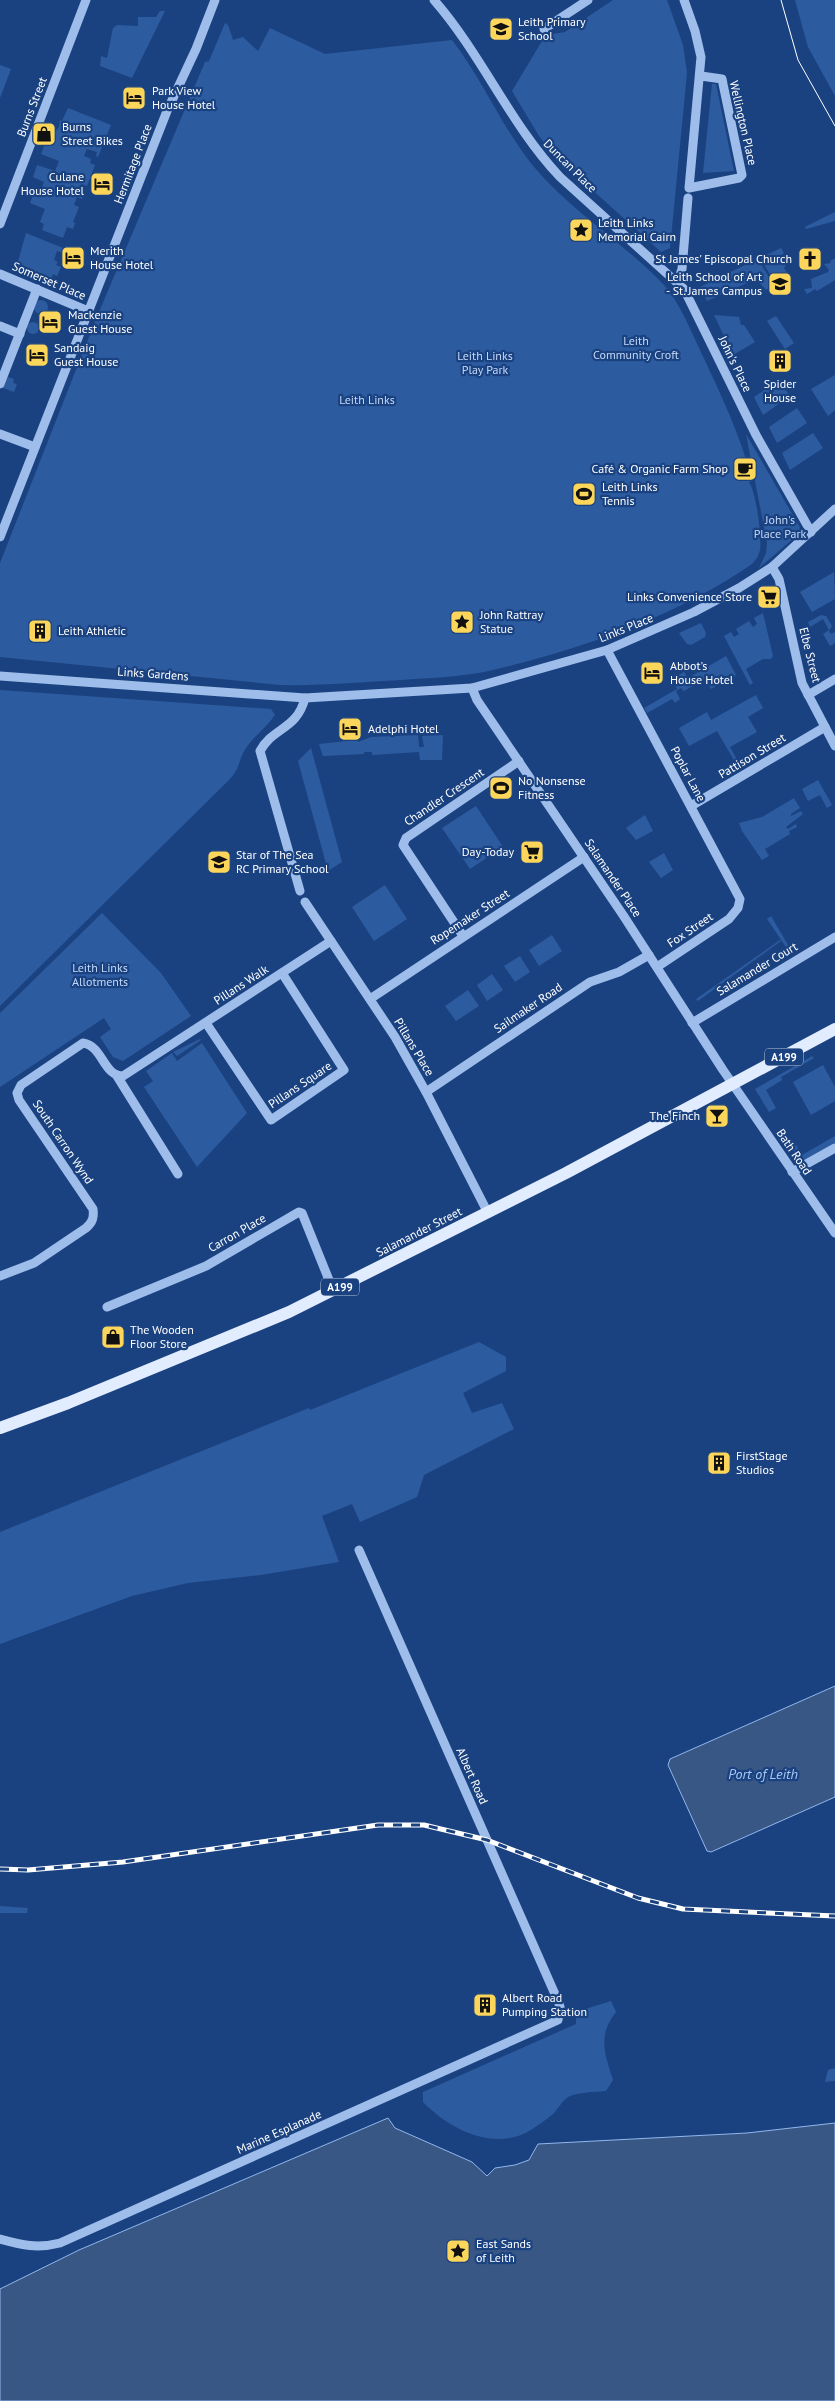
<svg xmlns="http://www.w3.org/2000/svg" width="835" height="2401" font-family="'PT Sans',sans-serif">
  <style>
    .green { fill: #2d5ba0 }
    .water { fill: #395785; stroke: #91b7ed }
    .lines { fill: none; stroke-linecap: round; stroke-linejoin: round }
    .minor { stroke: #9ebdea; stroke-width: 9 }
    .major { stroke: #e2ecff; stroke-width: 12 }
    .tram { stroke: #fff; stroke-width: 1 }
    .rail-casing { stroke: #fff; stroke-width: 5 }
    .rail { stroke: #1a4281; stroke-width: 3; stroke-dasharray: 9; stroke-linecap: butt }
    .labels { text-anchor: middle; stroke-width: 4.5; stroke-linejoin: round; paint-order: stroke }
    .shield { fill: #1a4281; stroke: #bac6d9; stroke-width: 1 }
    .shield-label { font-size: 11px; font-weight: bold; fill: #fff }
    .poi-label { font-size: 12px; fill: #fff; stroke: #1a4281; text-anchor: start }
    .street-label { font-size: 12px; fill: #fff; stroke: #1a4281 }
    .park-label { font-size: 12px; fill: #c3d8f8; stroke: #1a4281 }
    .water-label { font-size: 14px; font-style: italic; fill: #a9c7f2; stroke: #1a4281 }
  </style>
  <rect width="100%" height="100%" fill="#1a4281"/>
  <g class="green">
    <polygon points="613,0 667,0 683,45 687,73 670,248 661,252 555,156 539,136 512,91 542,41 553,34 565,32"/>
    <polygon points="795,0 835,0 835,96 808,47"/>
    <polygon points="160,11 165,11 132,78 100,66 101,56 107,58 113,28 117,25 138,26 138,17 156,17"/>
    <path d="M225 23 228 25 233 40 243 37 258 51 270 28 325 54 452 40C483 80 502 128 534 167 571 211 623 242 663 284 680 303 689 327 700 350 720 393 742 438 752 481L749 482C756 492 762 536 760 550 759 555 756 560 752 564 674 618 576 651 484 672 457 677 428 678 401 680 360 682 320 686 280 685L0 657V563L96 319 205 62 209 61Z"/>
    <polygon points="0,65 11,69 0,98"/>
    <polygon points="712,84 716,84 734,171 703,173"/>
    <polygon points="68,108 111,125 98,157 96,156 97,152 87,149 84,156 91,159 90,163 95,165 87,186 81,184 78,193 84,195 82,199 77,197 74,205 79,207 73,222 75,223 73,229 67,227 63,238 42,230 44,224 40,222 45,209 30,203 35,191 40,192 44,182 33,177 37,165 55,171 59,161 41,154 50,131 55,132 59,127 60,120 62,121"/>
    <polygon points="835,212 835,221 806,229 805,227"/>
    <polygon points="26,233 63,248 61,252 57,251 54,260 58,262 56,265 61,267 57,276 53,274 49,284 15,272"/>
    <polygon points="781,248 784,253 782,254 788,262 784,268 789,276 779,282 774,281 761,260 762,257"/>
    <polygon points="835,258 835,280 817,291 815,289 807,294 804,289 812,288 811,279 828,272 829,270 824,264 831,263 830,261"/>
    <polygon points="755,260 759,261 772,282 772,286 766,290 756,279 707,301 700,287"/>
    <circle cx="41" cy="307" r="7"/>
    <polygon points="714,315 739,317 741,325 744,325 755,342 733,355"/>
    <polygon points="776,316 794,343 785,349 767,321"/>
    <circle cx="33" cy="328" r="6"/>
    <polygon points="835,375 835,410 828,416 811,389"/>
    <polygon points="8,377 14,379 13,383 17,384 14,392 3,388"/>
    <polygon points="779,380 790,396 763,415 754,397"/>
    <polygon points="797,408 807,423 777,443 769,427"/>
    <polygon points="813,433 823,448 790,470 782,453"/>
    <polygon points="746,434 802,531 759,568 766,553 767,543"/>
    <polygon points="834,572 835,599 812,612 800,592"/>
    <polygon points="763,613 773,656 771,659 763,659 746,669 753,683 750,685 724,636 731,632 734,637 739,634 736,629 749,621 753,627 757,624 754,618"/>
    <polygon points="821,615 826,616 832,626 829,631 831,634 835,632 835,643 830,646 823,634 829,630 823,619 810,627 808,622"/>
    <polygon points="701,623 706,633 705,637 691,645 687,644 679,633"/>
    <polygon points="726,656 736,675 711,689 705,679 684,691 681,688 676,691 680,699 675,703 672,699 647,713 644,708 677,689 672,679 684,672 688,678"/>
    <path d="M0 690 271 709 275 715C266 728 254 736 246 748 238 760 241 767 230 779L0 1006Z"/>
    <polygon points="756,695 763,708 748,717 757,732 730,747 740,765 738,767 717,731 689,746 679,728 707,712 711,720"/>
    <polygon points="418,735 419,747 424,747 422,736 443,735 442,760 420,760 419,752 372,755 372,752 364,752 364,754 323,756 319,744 357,740 358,742 371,737"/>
    <polygon points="311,748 342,862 328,871 298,761"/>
    <polygon points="818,780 832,805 827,808 820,795 808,801 802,789"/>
    <polygon points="794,798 800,808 791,814 791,816 801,811 803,814 786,827 788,829 796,824 797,827 789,831 790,834 765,849 769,856 762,860 742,831 739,823 762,817"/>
    <polygon points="476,806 503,847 470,869 442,828"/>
    <polygon points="645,815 653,831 636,840 626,828"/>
    <polygon points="664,853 673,870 661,878 649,862"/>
    <polygon points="385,885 407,919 374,941 352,907"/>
    <polygon points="102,913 161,973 191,1016 123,1061 113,1057 100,1037 111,1029 104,1018 0,1087 0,1013"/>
    <polygon points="771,916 791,950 786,953 788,950 767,919"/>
    <polygon points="552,935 562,951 539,966 529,950"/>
    <polygon points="780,940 781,941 698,1001 696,999"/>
    <polygon points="520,956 530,972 515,982 504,966"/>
    <polygon points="492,974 503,990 487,1001 477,985"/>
    <polygon points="468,990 479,1006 456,1021 445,1006"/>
    <polygon points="200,1039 201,1040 177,1056 173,1052"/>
    <polygon points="202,1043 247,1113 197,1167 144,1087 153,1081 146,1071 172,1053 177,1061"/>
    <polygon points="812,1056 814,1058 781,1077 782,1080 766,1090 776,1108 769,1112 755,1089"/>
    <polygon points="823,1065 835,1087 835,1101 811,1115 793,1082"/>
    <polygon points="835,1136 835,1145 800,1163 790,1147 796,1145 802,1155"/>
    <polygon points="479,1342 506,1357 506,1371 463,1393 472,1413 502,1403 514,1429 424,1475 417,1497 360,1522 352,1504 322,1516 339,1562 261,1575 188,1583 132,1596 0,1644 0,1532 309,1408 310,1410"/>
    <polygon points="0,1906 28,1908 27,1913 0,1913"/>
    <path d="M611 2001 616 2012C597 2036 605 2054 613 2080L606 2091C596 2092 578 2092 568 2097 562 2101 558 2109 553 2114 546 2120 538 2125 531 2130 495 2152 450 2130 423 2102V2092L576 2024V2012Z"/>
    <polygon points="835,2068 835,2081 825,2082 828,2070"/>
  </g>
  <g class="water">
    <polygon points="835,1686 835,1797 711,1852 707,1851 668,1765 670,1759"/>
    <polygon points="388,2118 395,2128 472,2162 487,2176 495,2168 515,2165 529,2160 538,2144 747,2133 835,2123 835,2401 0,2401 0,2289 79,2250"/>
  </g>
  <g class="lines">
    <g class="minor">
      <path d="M434 0C482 55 510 124 560 177L684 289 756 435 811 532"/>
      <polyline points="684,0 695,31 701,57 689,188 739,178 742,175 722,79 701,76"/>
      <polyline points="544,29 588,0"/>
      <polyline points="0,224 86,0"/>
      <polyline points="0,274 88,311"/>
      <polyline points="678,281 682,269 688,198"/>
      <polyline points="0,326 20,334"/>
      <polyline points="0,384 37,289"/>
      <polyline points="0,434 35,447"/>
      <polyline points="0,537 167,111 196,49 215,0"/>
      <polyline points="772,567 779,579 802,683 835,746"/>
      <polyline points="607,650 740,899 738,908 729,919 657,967"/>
      <polyline points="0,676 305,698 472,688 607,650 694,612 739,588 772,567 835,509"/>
      <polyline points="472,688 477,700 623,915 723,1070 835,1233"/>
      <polyline points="808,695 835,679"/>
      <polyline points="691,806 825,727"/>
      <path d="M300 891 260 751C273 727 297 730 305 698"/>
      <polyline points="305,902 395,1037 426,1092 488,1213"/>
      <polyline points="463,936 403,845 406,838 519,761"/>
      <polyline points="370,999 584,857"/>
      <polyline points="206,1023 271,1120 344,1070 282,973"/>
      <polyline points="692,1023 835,937"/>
      <polyline points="117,1076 178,1174"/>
      <polyline points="426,1092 590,982 619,972 649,955"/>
      <polyline points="792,1172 835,1148"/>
      <path d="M0 1276 34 1263 86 1228C93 1222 94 1217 93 1209L19 1100 17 1093 21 1085 83 1043C103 1046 103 1076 123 1076L331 941"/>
      <polyline points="107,1307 206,1266 299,1212 302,1213 333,1290"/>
      <path d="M0 2239C22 2245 37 2249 60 2243L558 2020 560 2007 558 2001 359 1550"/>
    </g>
    <polyline class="major" points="0,1428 68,1403 289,1312 566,1173 835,1029"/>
    <polyline class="tram" points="781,0 798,60 835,126"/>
    <g class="rail-casing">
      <polyline id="rail" points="0,1869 28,1870 123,1862 378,1825 424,1825 487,1840 638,1898 683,1909 835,1916"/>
    </g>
    <use href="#rail" class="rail"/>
  </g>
  <defs>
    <g id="school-square" transform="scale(1.25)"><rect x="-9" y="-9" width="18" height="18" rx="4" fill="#fcd65a" stroke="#1a4281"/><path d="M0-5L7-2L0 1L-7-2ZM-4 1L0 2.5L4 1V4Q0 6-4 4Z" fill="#111"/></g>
    <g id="hotel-square" transform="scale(1.25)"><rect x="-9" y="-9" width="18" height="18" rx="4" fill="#fcd65a" stroke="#1a4281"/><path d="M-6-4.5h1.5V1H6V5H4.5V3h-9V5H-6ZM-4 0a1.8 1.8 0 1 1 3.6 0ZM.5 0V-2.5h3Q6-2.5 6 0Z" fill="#111"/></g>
    <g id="shop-square" transform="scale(1.25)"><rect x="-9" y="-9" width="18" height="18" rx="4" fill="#fcd65a" stroke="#1a4281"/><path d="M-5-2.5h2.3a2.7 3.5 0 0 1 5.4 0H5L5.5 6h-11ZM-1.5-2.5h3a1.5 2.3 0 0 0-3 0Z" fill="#111"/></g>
    <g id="sight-square" transform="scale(1.25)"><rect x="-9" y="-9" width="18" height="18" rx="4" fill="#fcd65a" stroke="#1a4281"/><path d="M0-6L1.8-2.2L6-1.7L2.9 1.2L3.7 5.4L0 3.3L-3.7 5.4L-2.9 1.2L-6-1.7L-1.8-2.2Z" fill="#111"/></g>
    <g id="church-square" transform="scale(1.25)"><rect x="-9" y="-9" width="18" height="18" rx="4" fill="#fcd65a" stroke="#1a4281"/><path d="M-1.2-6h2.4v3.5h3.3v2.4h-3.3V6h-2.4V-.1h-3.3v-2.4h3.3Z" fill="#111"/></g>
    <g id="university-square" transform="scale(1.25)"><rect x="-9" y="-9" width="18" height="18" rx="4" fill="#fcd65a" stroke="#1a4281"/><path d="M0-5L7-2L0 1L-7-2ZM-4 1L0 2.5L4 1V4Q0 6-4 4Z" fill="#111"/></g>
    <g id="building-square" transform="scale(1.25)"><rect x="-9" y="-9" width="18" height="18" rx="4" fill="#fcd65a" stroke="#1a4281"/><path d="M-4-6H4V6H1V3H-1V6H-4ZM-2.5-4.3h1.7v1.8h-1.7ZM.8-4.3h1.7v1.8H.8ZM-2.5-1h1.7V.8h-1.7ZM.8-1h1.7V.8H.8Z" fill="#111"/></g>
    <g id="cafe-square" transform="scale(1.25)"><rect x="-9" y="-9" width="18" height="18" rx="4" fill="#fcd65a" stroke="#1a4281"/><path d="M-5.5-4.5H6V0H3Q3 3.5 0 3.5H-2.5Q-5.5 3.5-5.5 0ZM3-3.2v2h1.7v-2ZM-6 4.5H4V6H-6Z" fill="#111"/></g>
    <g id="stadium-square" transform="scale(1.25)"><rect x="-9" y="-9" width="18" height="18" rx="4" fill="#fcd65a" stroke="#1a4281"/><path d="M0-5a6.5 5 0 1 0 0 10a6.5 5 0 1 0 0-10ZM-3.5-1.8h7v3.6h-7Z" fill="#111"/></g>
    <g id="supermarket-square" transform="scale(1.25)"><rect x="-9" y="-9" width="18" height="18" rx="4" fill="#fcd65a" stroke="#1a4281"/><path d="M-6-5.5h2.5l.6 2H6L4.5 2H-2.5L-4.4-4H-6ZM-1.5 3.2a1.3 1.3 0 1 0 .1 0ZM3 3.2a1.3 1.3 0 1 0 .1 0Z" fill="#111"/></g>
    <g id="bar-square" transform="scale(1.25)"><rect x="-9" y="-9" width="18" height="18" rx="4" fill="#fcd65a" stroke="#1a4281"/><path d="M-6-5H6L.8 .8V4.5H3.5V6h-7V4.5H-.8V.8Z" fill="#111"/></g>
  </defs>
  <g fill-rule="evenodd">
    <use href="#school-square" x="501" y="29"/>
    <use href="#hotel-square" x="134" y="98"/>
    <use href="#shop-square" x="44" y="134"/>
    <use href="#hotel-square" x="102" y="184"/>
    <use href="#sight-square" x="581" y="230"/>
    <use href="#hotel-square" x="73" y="258"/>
    <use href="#church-square" x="810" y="259"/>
    <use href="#university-square" x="780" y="284"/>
    <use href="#hotel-square" x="50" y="322"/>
    <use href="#hotel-square" x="37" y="355"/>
    <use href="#building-square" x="780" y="361"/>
    <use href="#cafe-square" x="745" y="469"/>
    <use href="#stadium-square" x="584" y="494"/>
    <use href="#supermarket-square" x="769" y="597"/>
    <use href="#sight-square" x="462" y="622"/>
    <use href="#building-square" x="40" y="631"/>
    <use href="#hotel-square" x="652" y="673"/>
    <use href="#hotel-square" x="350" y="729"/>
    <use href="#stadium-square" x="501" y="788"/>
    <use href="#supermarket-square" x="532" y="852"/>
    <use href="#school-square" x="219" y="862"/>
    <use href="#bar-square" x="717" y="1116"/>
    <use href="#shop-square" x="113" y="1337"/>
    <use href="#building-square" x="719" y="1463"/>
    <use href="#building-square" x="485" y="2005"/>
    <use href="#sight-square" x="458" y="2251"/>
  </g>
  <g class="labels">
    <g class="shield">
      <rect x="765" y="1048.5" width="38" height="17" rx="4"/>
      <rect x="321" y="1278.5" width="38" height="17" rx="4"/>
    </g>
    <g class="shield-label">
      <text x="784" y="1061">A199</text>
      <text x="340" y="1291">A199</text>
    </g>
    <g class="poi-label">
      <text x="518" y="26">Leith Primary<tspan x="518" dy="14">School</tspan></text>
      <text x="152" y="95">Park View<tspan x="152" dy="14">House Hotel</tspan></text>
      <text x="62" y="131">Burns<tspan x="62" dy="14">Street Bikes</tspan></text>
      <text x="84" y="181" text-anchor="end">Culane<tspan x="84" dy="14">House Hotel</tspan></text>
      <text x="598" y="227">Leith Links<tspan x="598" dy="14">Memorial Cairn</tspan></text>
      <text x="90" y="255">Merith<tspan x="90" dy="14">House Hotel</tspan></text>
      <text x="792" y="263" text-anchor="end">St James' Episcopal Church</text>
      <text x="762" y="281" text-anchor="end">Leith School of Art<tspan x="762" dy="14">- St. James Campus</tspan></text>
      <text x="68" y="319">Mackenzie<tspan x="68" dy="14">Guest House</tspan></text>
      <text x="54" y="352">Sandaig<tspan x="54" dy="14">Guest House</tspan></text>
      <text x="780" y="388" text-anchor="middle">Spider<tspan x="780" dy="14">House</tspan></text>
      <text x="728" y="473" text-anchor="end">Café &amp; Organic Farm Shop</text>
      <text x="602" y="491">Leith Links<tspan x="602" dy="14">Tennis</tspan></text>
      <text x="752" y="601" text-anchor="end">Links Convenience Store</text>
      <text x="480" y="619">John Rattray<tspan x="480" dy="14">Statue</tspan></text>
      <text x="58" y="635">Leith Athletic</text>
      <text x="670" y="670">Abbot's<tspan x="670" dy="14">House Hotel</tspan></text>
      <text x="368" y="733">Adelphi Hotel</text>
      <text x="518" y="785">No Nonsense<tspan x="518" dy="14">Fitness</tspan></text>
      <text x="514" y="856" text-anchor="end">Day-Today</text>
      <text x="236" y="859">Star of The Sea<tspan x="236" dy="14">RC Primary School</tspan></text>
      <text x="700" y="1120" text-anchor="end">The Finch</text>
      <text x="130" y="1334">The Wooden<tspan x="130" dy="14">Floor Store</tspan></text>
      <text x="736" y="1460">FirstStage<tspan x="736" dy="14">Studios</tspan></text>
      <text x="502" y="2002">Albert Road<tspan x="502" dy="14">Pumping Station</tspan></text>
      <text x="476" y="2248">East Sands<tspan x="476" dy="14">of Leith</tspan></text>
    </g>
    <g class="street-label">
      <text transform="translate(32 107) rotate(-69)" y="4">Burns Street</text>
      <text transform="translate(743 123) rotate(77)" y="4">Wellington Place</text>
      <text transform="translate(133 164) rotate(-69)" y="4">Hermitage Place</text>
      <text transform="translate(570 166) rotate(45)" y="4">Duncan Place</text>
      <text transform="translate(49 281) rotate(23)" y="4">Somerset Place</text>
      <text transform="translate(735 364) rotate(64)" y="4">John's Place</text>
      <text transform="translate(626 628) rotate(-22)" y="4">Links Place</text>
      <text transform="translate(810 655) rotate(76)" y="4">Elbe Street</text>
      <text transform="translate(153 674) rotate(4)" y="4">Links Gardens</text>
      <text transform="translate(752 756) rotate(-31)" y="4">Pattison Street</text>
      <text transform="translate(688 774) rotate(62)" y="4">Poplar Lane</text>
      <text transform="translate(444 797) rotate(-34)" y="4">Chandler Crescent</text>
      <text transform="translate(613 878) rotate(56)" y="4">Salamander Place</text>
      <text transform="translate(470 917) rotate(-33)" y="4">Ropemaker Street</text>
      <text transform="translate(690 930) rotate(-34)" y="4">Fox Street</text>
      <text transform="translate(757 969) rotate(-31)" y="4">Salamander Court</text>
      <text transform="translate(241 985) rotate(-33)" y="4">Pillans Walk</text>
      <text transform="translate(528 1008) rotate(-34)" y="4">Sailmaker Road</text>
      <text transform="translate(414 1047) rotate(59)" y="4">Pillans Place</text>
      <text transform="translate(300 1085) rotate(-34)" y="4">Pillans Square</text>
      <text transform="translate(63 1142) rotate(56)" y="4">South Carron Wynd</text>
      <text transform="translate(794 1152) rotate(56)" y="4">Bath Road</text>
      <text transform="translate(419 1232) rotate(-27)" y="4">Salamander Street</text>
      <text transform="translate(237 1233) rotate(-30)" y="4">Carron Place</text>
      <text transform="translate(472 1776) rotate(66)" y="4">Albert Road</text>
      <text transform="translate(279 2132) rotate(-24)" y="4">Marine Esplanade</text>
    </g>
    <g class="park-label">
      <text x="636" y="345">Leith<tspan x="636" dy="14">Community Croft</tspan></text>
      <text x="485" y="360">Leith Links<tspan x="485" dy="14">Play Park</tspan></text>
      <text x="367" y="404">Leith Links</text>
      <text x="780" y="524">John's<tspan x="780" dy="14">Place Park</tspan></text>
      <text x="100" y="972">Leith Links<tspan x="100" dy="14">Allotments</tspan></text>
    </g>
    <g class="water-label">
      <text x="763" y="1779">Port of Leith</text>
    </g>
  </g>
</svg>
